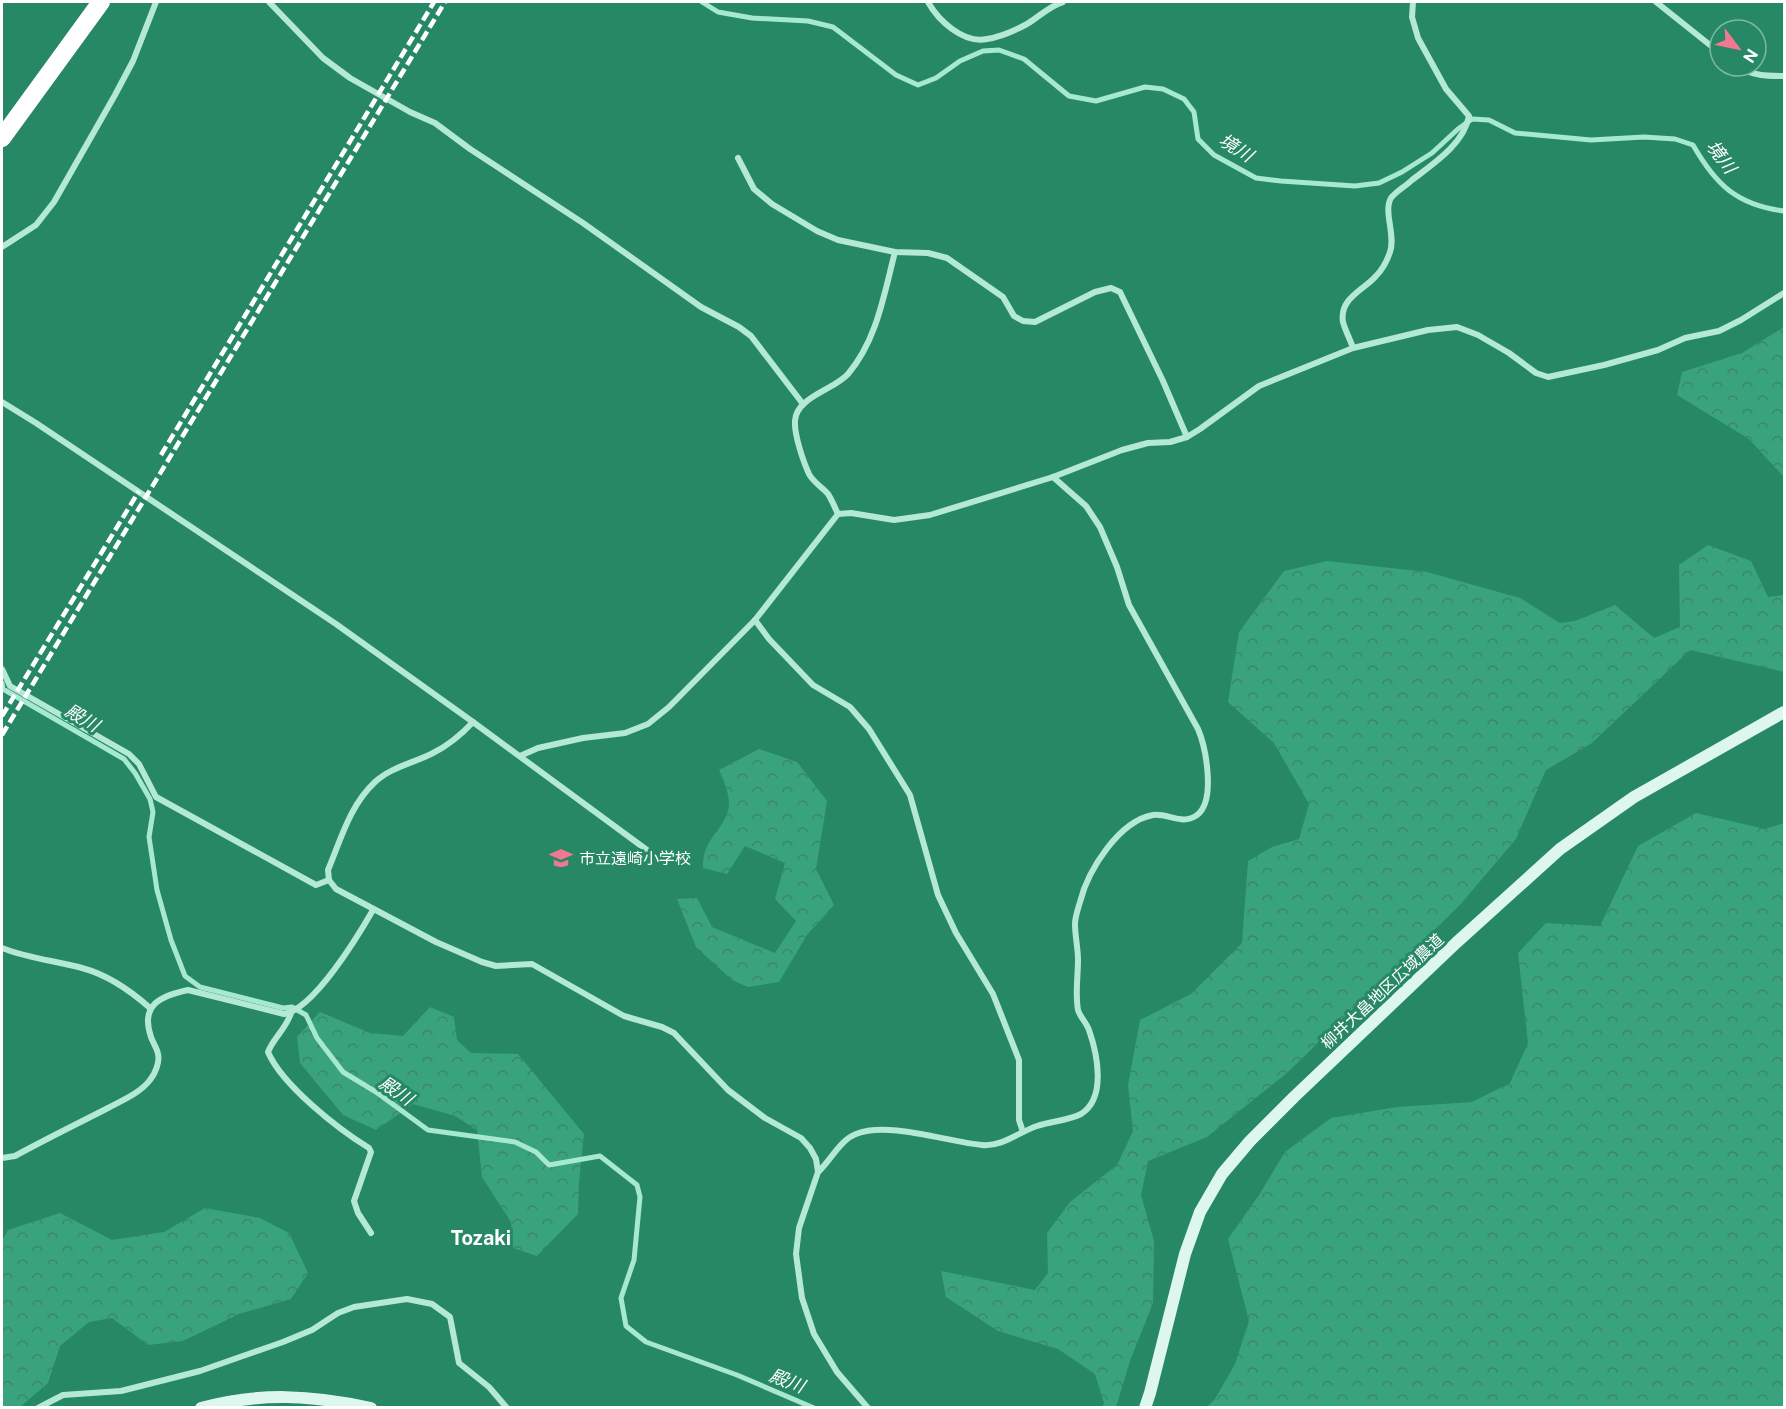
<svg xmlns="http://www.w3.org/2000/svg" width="1786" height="1409" font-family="'Public Sans','Noto Sans JP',sans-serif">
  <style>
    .forest { fill: url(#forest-crowns) }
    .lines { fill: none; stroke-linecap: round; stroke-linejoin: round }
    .stream { stroke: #a7e9d0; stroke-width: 5 }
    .street { stroke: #b3e9d5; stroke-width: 6 }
    .secondary { stroke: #ddf7ee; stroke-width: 12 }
    .highway { stroke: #fff; stroke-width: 18 }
    .rail { stroke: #fff; stroke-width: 4.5; stroke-dasharray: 10 4.5; stroke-linecap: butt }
    .labels { text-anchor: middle; stroke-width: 6; stroke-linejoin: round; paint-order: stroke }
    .poi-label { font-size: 16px; fill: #fff; stroke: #278865; text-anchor: start }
    .street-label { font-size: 16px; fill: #fff; stroke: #278865 }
    .water-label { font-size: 18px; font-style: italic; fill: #fff; stroke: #278865 }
    .quarter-label { font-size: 20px; font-weight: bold; fill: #fff; stroke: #278865 }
  </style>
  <defs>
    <pattern id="forest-crowns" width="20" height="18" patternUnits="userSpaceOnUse" patternTransform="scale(1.5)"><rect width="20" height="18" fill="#38a37c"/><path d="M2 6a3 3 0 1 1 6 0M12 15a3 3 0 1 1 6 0" fill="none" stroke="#3f856b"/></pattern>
  </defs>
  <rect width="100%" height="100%" fill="#278865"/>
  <g class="forest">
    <polygon points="1784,327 1784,477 1749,439 1677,395 1682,372 1742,353"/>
    <polygon points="1708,545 1751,561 1768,597 1784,595 1784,672 1690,650 1592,743 1546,770 1516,839 1459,906 1287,1073 1207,1137 1148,1161 1141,1195 1154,1241 1153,1303 1130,1361 1116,1407 1102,1407 1104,1403 1095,1374 1058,1349 998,1331 946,1297 941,1271 1035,1290 1048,1273 1047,1233 1070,1202 1117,1165 1133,1131 1128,1085 1140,1020 1191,994 1242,943 1248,861 1272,847 1299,839 1309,804 1274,743 1228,702 1239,632 1284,571 1327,561 1427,572 1520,598 1560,623 1575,621 1615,605 1654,638 1680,627 1679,565"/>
    <path d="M759 749 797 762 827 801 816 869 834 905 807 935 779 982 748 987 732 980 696 947 677 899 697 898 712 927 775 953 796 921 775 899 785 863 745 846 727 874 703 868C702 840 721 833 728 811 732 799 724 781 719 770Z"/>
    <polygon points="1696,813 1765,829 1784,823 1784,1407 1207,1407 1215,1399 1235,1364 1249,1321 1228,1239 1259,1195 1285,1152 1331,1118 1397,1107 1472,1102 1510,1083 1528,1043 1518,953 1546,923 1600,926 1638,846"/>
    <polygon points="430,1007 454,1017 457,1040 471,1053 518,1054 584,1134 579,1182 578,1214 537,1256 513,1248 511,1222 482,1177 477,1130 455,1116 413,1104 376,1130 343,1115 300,1063 297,1037 320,1012 370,1033 403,1036"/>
    <polygon points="205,1208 260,1218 289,1233 308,1273 291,1299 239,1314 183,1341 148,1345 112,1318 89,1322 60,1346 48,1383 20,1407 2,1407 2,1241 8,1230 60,1213 112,1240 164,1232"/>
  </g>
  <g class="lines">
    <g class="stream">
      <path d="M702 2 718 12 752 18 808 21 833 27 896 75 918 85 936 78 960 61 983 51 999 50 1024 59 1069 96 1096 101 1145 87 1163 89 1184 99 1194 112 1198 139 1214 155 1256 178 1281 181 1355 186 1379 183 1402 172 1432 153 1458 129 1472 119 1489 120 1515 133 1591 140 1644 137 1675 139 1693 145C1716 185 1737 205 1784 211"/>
      <polyline points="2,683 3,689 124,759 135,773 150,799 153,812 149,837 157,890 171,940 185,976 200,987 283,1008 292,1007 306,1015 317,1038 343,1072 376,1092 428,1130 515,1142 536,1152 549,1165 600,1156 637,1185 640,1197 634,1260 621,1298 626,1326 646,1342 737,1375 814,1408"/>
    </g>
    <g class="street">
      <polyline points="269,2 323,58 350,78 410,112 435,123 470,149 583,223 701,307 739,327 751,336 803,404"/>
      <path d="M928 2C938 20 963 44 987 39 1000 37 1016 30 1027 24 1039 17 1049 6 1063 2"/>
      <polyline points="1656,2 1720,53"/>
      <path d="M1737 66C1752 76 1767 76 1784 76"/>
      <polyline points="738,158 754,189 772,204 817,231 838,240 895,252 928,253 947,258 1003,297 1014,316 1023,321 1035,322 1095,292 1111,288 1120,292 1163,381 1187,437"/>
      <polyline points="2,247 36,225 54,202 115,95 133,61 156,2"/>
      <path d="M1353 348C1350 339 1345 330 1343 322 1339 298 1364 290 1376 276 1383 269 1387 261 1390 252 1396 236 1383 211 1391 198 1396 191 1406 186 1412 180 1433 164 1464 144 1469 116L1446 89 1418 38 1412 17 1413 2"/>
      <polyline points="2,402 36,423 336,624 473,722"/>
      <path d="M838 514C835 508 832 500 828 494 822 487 813 482 809 474 803 461 794 434 795 421 796 397 834 390 848 374 877 340 884 294 895 252"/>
      <polyline points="755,620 769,639 813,685 850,707 869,729 910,795 938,895 956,933 993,994 1019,1060 1019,1120 1023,1132"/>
      <polyline points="2,669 10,686 129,754 139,764 156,797 316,885 329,880"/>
      <polyline points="520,756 538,748 583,738 625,733 648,724 669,707 755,620 838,514 851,513 894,520 930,515 1053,477 1122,450 1148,443 1170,442 1187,437 1200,429 1259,386 1353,348 1428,330 1457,327 1478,335 1509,353 1536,373 1548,377 1604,365 1658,350 1685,338 1719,331 1741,320 1784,293"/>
      <path d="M651 853 473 722C461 735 449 745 433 753 414 763 391 767 375 782 350 805 341 839 328 870L329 880 336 889 436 942 482 962 496 966 532 964 624 1016 662 1027 674 1033 728 1090 765 1118 801 1138 810 1148 816 1159 818 1172 799 1228 796 1254 802 1298 814 1334 837 1372 868 1408"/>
      <path d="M2 948C27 958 56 961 82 968 108 975 131 991 150 1008"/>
      <path d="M291 1013C286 1029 274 1037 268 1052 282 1085 338 1129 369 1148L371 1152 354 1201 358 1213 371 1233"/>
      <path d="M2 1158 15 1156C46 1139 77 1124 108 1108 123 1100 140 1093 150 1080 155 1074 160 1062 158 1054 157 1048 153 1043 151 1037 140 1005 160 996 188 990L284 1014C314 1009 358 936 373 910"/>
      <path d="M818 1172C831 1160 840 1140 856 1134 889 1121 947 1142 982 1145 1002 1147 1019 1132 1037 1126 1051 1121 1067 1121 1081 1114 1107 1098 1097 1053 1089 1030 1086 1022 1080 1017 1078 1010 1075 993 1078 977 1078 960 1078 948 1075 936 1075 924 1075 917 1078 909 1080 902 1088 870 1119 821 1153 815 1168 813 1183 826 1197 815 1216 801 1206 748 1198 729L1129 605 1117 567 1100 527 1086 506 1053 477"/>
      <polyline points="38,1408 63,1395 121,1391 200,1371 283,1342 312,1330 338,1313 354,1307 407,1299 432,1304 450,1317 459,1363 489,1387 507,1408"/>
    </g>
    <g class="secondary">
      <path d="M201 1408C260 1392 312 1395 371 1408"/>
      <polyline points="1145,1408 1150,1393 1185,1254 1200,1212 1222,1174 1250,1141 1294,1097 1456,943 1560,849 1634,797 1784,712"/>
    </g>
    <polyline class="highway" points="2,138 101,2"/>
    <g class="rail">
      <polyline points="161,455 434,2"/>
      <polyline points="2,716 139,491"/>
      <polyline points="2,735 445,2"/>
    </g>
  </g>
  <defs>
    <g id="school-bare" transform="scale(1.8)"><path d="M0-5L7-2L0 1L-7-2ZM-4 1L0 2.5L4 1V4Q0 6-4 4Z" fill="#f17891" stroke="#278865" stroke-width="2.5" paint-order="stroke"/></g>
  </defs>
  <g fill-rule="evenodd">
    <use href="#school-bare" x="561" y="858"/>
  </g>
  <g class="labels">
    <g class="poi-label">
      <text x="579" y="864">市立遠崎小学校</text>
    </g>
    <g class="street-label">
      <text transform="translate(1382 991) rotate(-43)" y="6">柳井大畠地区広域農道</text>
    </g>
    <g class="water-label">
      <text transform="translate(1236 148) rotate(32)" y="6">境川</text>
      <text transform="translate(1721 157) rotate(53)" y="6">境川</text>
      <text transform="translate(82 718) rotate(30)" y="6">殿川</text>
      <text transform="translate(396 1091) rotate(34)" y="6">殿川</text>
      <text transform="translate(787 1381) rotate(21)" y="6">殿川</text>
    </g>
    <g class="quarter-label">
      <text x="481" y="1245">Tozaki</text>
    </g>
  </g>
  <rect width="1786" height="1409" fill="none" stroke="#ffffff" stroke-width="6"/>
  <g transform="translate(1738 48) rotate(122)"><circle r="28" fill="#278865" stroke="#7db8a3" stroke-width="1.5"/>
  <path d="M0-4.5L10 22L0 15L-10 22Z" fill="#f17891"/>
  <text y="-9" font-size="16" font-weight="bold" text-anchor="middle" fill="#ffffff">N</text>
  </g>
</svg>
